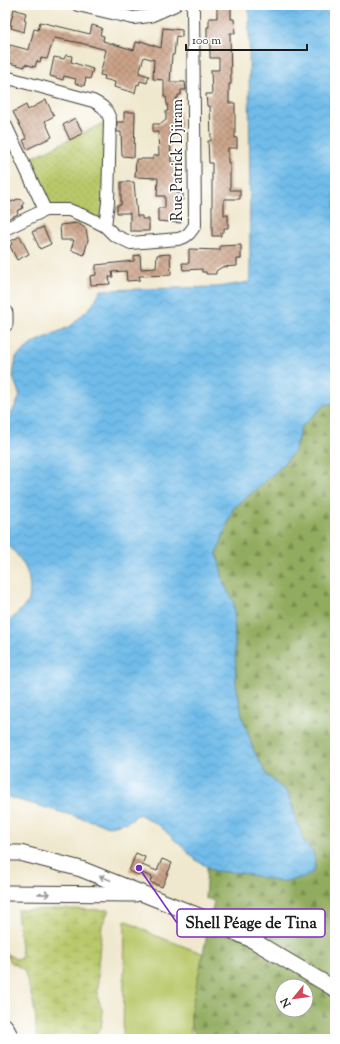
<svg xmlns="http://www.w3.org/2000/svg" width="340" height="1044" font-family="'Sorts Mill Goudy',serif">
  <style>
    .grass { fill: #b9c86a; stroke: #6a7243 }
    .forest { fill: url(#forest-firs); stroke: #57643d; fill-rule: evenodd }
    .wetland { fill: url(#wetland-marsh); stroke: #6a7243 }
    .park { fill: url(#park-dots); stroke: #6a7243 }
    .water { fill: url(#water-waves); stroke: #466c82 }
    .building { fill: url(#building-cross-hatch) }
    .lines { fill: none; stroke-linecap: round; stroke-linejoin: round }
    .minor-casing { stroke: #3c3b37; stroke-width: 14 }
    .major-casing { stroke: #3c3b37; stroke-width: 17 }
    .minor { stroke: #fff; stroke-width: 12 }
    .major { stroke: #fff; stroke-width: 15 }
    .oneway { stroke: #999 }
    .labels { text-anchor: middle; stroke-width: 3.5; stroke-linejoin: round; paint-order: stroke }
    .street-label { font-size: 15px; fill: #1c1c1c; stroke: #fff }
    .leader { fill: none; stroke: #7b2cbf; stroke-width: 1.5 }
    .callout-dot { fill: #7b2cbf; stroke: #fff; stroke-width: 1.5 }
    .callout { fill: #fff; stroke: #7b2cbf; stroke-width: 1.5 }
    .callout-label { font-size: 16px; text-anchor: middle; font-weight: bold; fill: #1c1c1c }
  </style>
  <defs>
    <pattern id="forest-firs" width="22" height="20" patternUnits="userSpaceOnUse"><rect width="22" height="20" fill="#92ac5e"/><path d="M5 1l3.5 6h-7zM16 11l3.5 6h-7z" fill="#768b4d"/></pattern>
    <pattern id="wetland-marsh" width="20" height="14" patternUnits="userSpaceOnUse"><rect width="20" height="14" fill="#b9c86a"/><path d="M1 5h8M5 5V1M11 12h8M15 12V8" fill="none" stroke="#9eab5b"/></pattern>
    <pattern id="park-dots" width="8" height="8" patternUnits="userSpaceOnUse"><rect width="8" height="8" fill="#b9c86a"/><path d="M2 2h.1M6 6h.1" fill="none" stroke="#9eab5b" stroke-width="1.8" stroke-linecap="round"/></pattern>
    <pattern id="water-waves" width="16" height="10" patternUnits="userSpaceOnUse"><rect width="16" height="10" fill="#6fbbe9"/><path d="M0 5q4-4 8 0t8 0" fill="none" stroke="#60a0c7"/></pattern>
    <pattern id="building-cross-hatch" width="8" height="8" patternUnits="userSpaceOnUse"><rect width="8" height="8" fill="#cba388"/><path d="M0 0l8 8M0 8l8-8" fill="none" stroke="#a4846e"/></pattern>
  </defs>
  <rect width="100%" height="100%" fill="#fff"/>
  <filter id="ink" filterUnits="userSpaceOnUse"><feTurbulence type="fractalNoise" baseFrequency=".025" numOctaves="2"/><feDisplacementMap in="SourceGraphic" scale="8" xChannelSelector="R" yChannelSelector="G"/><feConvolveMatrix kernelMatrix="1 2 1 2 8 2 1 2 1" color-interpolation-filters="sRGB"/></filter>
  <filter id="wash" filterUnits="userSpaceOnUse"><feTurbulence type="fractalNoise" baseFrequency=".012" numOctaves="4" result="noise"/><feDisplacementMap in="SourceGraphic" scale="16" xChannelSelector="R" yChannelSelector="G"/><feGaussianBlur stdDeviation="0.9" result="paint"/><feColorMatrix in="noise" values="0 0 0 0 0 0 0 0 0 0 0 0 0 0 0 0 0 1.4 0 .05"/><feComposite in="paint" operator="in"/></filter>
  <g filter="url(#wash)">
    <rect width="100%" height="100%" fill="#f0e8ce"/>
    <polygon class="grass" points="125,920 154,935 204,954 191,1010 191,1039 123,1039"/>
    <path class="forest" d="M335 403V1039H196L191 1024V1010L214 901 205 898 207 867 215 871 242 873 281 882 314 854 303 840 288 793 267 775 254 751 242 716 236 683 234 603 224 584 217 553 233 509 277 471 294 452 301 427 325 405ZM282 986H306V1010H282Z"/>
    <path class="wetland" d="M60 909 109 910 102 925 98 965V998L103 1012 101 1029 96 1033 94 1039H36C38 1015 31 993 24 970L9 961 7 954 16 959 22 958 17 910Z"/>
    <polygon class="park" points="110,120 105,226 87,217 45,210 23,162"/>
    <path class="water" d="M249 5H335V403L325 405 301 427 294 452 277 471 233 509 217 553 224 584 234 602 236 683 242 716 254 751 267 775 288 793 303 840 314 854 315 870 306 877 281 882 242 873 215 871 197 861 160 826 139 814 127 822 109 826 5 796V626L29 601C32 570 24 563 5 541V427L20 396 13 377 16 357 33 343 71 326 93 304 101 290 218 287 250 282Z"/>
    <g id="blocks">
      <g class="building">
        <polygon points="217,5 231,5 231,19 234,19 235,33 230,33 231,84 229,84 229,103 235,103 235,138 237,138 237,148 228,148 228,163 230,163 230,190 240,190 240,199 224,199 224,215 228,215 228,228 224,228 224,232 221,232 221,236 212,236 212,163 209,163 208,141 211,141 210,106 207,106 206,94 212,94 211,70 219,70 219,58 210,58 210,40 207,40 207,27 209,27 209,18 217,18"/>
        <polygon points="14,9 26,13 24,20 26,21 24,32 11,28 12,25 10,25"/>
        <polygon points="40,22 90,34 92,25 102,28 100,35 104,36 103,41 134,50 136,42 140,43 141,41 161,48 163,28 182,30 182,37 176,36 174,55 172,55 170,82 185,82 186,90 181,90 181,95 178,95 178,98 176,98 177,111 180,111 181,129 170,129 171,162 177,162 177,193 183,193 183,200 180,200 181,223 158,221 158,208 165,208 165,196 157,196 158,178 135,177 136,159 153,159 153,156 159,155 158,132 153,132 153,124 161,124 166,120 166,111 168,111 166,97 164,97 164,80 153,79 154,60 144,57 139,73 149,76 147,83 140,81 139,85 137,84 135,93 114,87 115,82 104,79 105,76 100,75 106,50 81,43 54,38 47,59 41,58 40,62 37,61 35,67 25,64 25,67 5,62 5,54 7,54 10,45 29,50 34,29 38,30"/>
        <polygon points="66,55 72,56 71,62 93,69 90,79 86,78 84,86 75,83 76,79 64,76 63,80 50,76 54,57 64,59"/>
        <polygon points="46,100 54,116 45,121 52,137 27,149 23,140 27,139 13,112 26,105 28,110"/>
        <polygon points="124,112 135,112 134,157 122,156 121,132 117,132 117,122 124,122"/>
        <polygon points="75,118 83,133 70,140 63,125"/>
        <polygon points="121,182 134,182 137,216 142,216 142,219 149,219 149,231 130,231 130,213 117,213 117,205 121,205"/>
        <polygon points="5,188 11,202 18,199 22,200 24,203 22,205 23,208 17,211 18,214 7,219 5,214"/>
        <polygon points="78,223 86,229 88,240 84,255 71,250 74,240 61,240 60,225"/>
        <polygon points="43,227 51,244 40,249 32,232"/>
        <polygon points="20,236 29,254 17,260 10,246 12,244 11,241"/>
        <polygon points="241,245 241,259 237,259 237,266 222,267 216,271 216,274 206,274 206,272 202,272 202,269 183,270 182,263 189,263 189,249 220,250 220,246"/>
        <polygon points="170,254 171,275 139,276 140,280 127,281 126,271 112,272 113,277 109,277 110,284 91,285 90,276 96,275 96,265 134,261 134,256 140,255 141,269 156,268 157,255"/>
        <polygon points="136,853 145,857 142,865 157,871 162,859 172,863 162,887 150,882 152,877 140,872 139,875 129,871"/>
      </g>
    </g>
  </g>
  <g filter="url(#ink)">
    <use href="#blocks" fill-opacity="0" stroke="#3c3b37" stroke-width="1"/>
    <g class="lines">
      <g class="minor-casing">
        <g id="minor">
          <polyline points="78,5 133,18 150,16 175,5"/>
          <path d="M5 77 93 101C103 106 107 109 110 120L108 202 105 226"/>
          <polyline points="5,124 45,210"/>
          <path d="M5 229 45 210H69L87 217 105 226 114 235 131 243 178 239C187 237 190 233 195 225L193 5"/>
        </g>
      </g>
      <g class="major-casing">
        <g id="major">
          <polyline points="5,313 5,324"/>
          <polyline points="5,853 20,853 81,869 204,918 252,940 335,989"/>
          <polyline points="5,893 136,894"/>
          <polyline points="5,1026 12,1039"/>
        </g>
      </g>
      <use href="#minor" class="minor"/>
      <use href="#major" class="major"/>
    </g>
    <defs><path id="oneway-shaft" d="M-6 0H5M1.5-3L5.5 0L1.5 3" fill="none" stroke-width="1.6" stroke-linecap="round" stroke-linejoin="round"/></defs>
    <g class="oneway">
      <use href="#oneway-shaft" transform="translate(105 878) rotate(-157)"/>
      <use href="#oneway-shaft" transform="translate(44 894) rotate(1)"/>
    </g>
  </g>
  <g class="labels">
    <g class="street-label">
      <text transform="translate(177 160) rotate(-90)" y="5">Rue Patrick Djiram</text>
    </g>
  </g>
  <path class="leader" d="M139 868L177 923"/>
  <circle class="callout-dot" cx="139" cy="868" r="4"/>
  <rect class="callout" x="177" y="909" width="148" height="28" rx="4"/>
  <g class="callout-label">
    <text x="251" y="928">Shell Péage de Tina</text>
  </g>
  <rect width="340" height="1044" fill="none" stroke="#fff" stroke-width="20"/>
  <g transform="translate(294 998) rotate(241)"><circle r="19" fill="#ffffff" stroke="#a4a4a4"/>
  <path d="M0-3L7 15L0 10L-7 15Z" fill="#d1495b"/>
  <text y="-6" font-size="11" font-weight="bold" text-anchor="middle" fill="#1c1c1c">N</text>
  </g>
  <path d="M186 44v6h121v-6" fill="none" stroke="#1c1c1c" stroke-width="2"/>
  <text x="192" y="44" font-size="12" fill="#1c1c1c" stroke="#ffffff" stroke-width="3" paint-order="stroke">100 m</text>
</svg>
